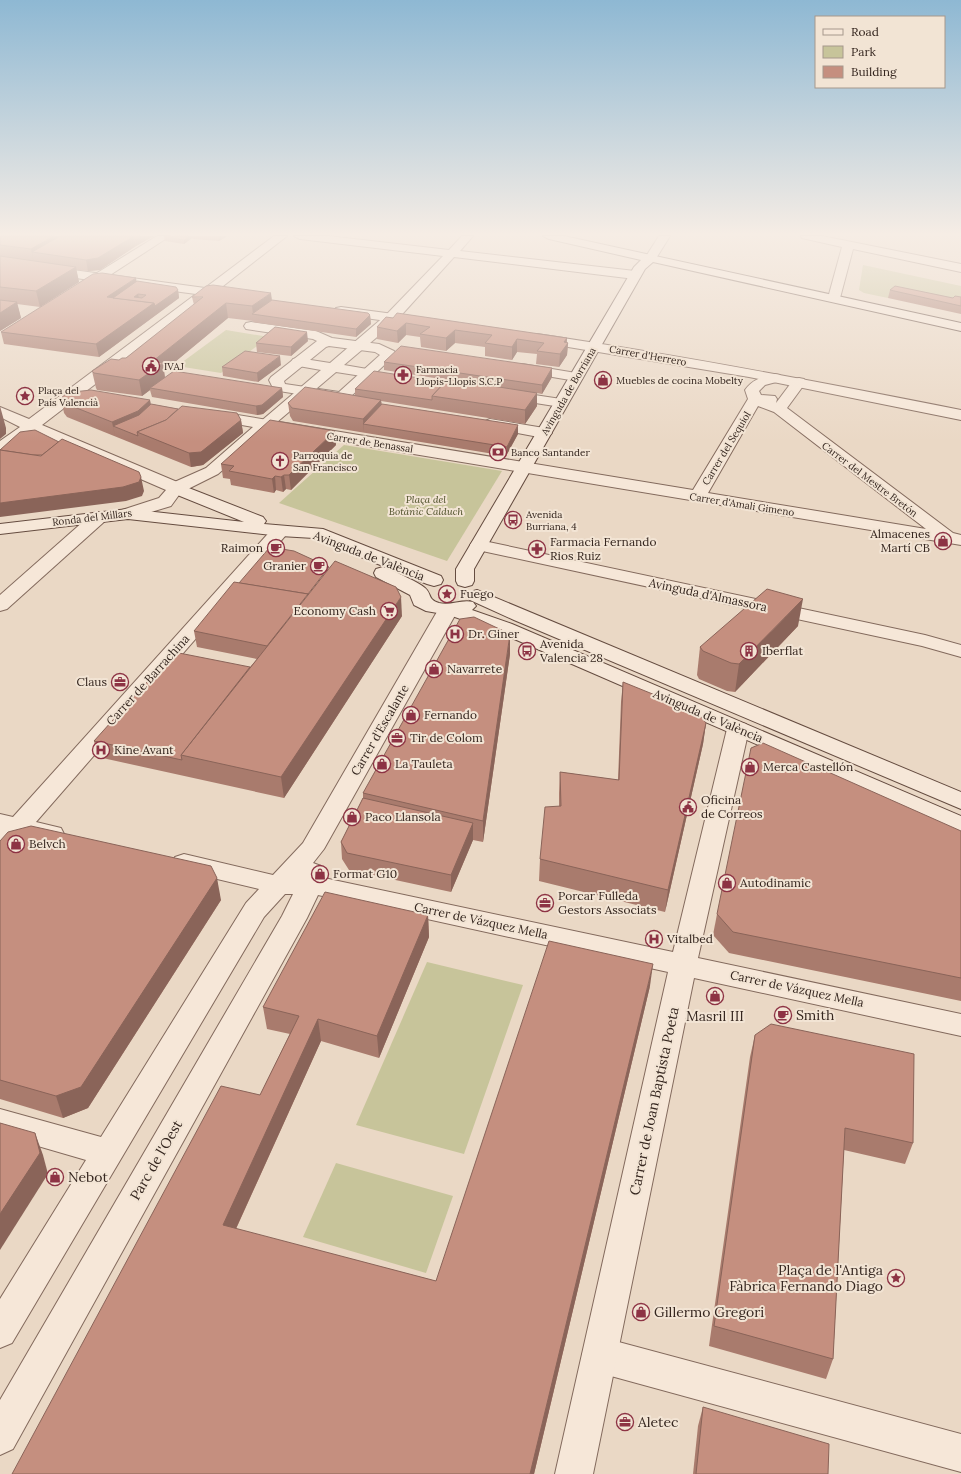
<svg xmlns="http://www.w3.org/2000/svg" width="961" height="1474" font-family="Lora,serif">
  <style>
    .green { fill: #c7c49a }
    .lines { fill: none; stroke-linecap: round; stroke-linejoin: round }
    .pedestrian-casing { stroke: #836a5d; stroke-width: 2 }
    .minor-casing { stroke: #836a5d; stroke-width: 2 }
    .tertiary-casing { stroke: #836a5d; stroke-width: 2 }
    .secondary-casing { stroke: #654c40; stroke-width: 2 }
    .pedestrian { fill: #f6e7d8; fill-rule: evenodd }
    .minor { fill: #f6e7d8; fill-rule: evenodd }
    .tertiary { fill: #f6e7d8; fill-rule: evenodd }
    .secondary { fill: #f6e7d8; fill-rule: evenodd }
    .wall { fill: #a97b6d }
    .shaded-wall { fill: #8a6459 }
    .building { fill: #c58f7f; stroke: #8a6459; fill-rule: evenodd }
    .labels { text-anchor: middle; stroke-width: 4; stroke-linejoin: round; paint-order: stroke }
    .far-street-label { font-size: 10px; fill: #35261f; stroke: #f2e4d4 }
    .far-poi-label { font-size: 10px; fill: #35261f; stroke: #f2e4d4; text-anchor: start }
    .far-park-label { font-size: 10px; font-style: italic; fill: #4d4f28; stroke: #f2e4d4 }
    .poi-label { font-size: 12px; fill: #35261f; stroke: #f2e4d4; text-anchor: start }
    .street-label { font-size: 12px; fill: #35261f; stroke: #f2e4d4 }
    .near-poi-label { font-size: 14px; fill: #35261f; stroke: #f2e4d4; text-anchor: start }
    .near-street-label { font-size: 14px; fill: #35261f; stroke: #f2e4d4 }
  </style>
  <rect width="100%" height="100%" fill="#ead8c5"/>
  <g class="green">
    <polygon points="863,265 961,286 961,306 894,294 888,298 864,293 859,290"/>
    <polygon points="226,330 269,337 221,373 177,366"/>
    <polygon points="344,445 502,471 447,561 279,503"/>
    <polygon points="427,962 523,985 464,1154 356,1125"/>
    <polygon points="336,1163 453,1196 426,1273 303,1237"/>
  </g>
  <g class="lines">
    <g class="pedestrian-casing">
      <g id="pedestrian">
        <polygon points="391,314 396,315 397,318 396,321 344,365 373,370 375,373 373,376 368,377 336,372 270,428 265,430 260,428 257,425 260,422 321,370 293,365 291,362 293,359 298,358 330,363 386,315"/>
        <polygon points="600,1337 961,1434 961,1472 600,1373 587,1368 582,1355 587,1342"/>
      </g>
    </g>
    <g class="minor-casing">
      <g id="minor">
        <polygon points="157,236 170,236 84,292 76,292 74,289 76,286"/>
        <polygon points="294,236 328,236 449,250 462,236 473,236 460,251 635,271 639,272 641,275 639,278 635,279 454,257 396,321 386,321 385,318 386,315 443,256 300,239"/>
        <polygon points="801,236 822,236 961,264 961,272 853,249 840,298 838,301 830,301 828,298 842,247 802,238"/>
        <path d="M251 322 316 331 332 338 379 344 394 351 396 354 347 400 342 401 279 391 274 390 269 380 271 377 317 341 313 339 246 329 244 326 246 323ZM329 346 375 352 380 355 339 392 285 384 284 381 326 347Z"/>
        <polygon points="522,364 576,373 581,374 583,377 581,380 576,381 517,371 515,368 517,365"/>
        <path d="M775 374 780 375 782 378 780 381 765 385 759 391 761 395 775 396 777 399 776 403 794 379 799 378 804 379 806 382 787 408 953 533 961 535V545L269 430 218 474 182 492 176 493 170 492 168 488 170 484 206 468 253 427 208 419 205 416 208 413 213 411 693 490 748 399 745 390C753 379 762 377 775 374ZM758 406 774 412 926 529 708 493Z"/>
        <polygon points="508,391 561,399 566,400 568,403 566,406 561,407 503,398 501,395 503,392"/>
        <polygon points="490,419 544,428 549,430 552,433 549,436 544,438 485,427 482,424 485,421"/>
        <polygon points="99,512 105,513 108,517 105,521 7,609 0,611 0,595 93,513"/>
        <polygon points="280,526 286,527 289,531 286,535 36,822 61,828 64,834 61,840 52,842 24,836 9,853 0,856 0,814 13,817 274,527"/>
        <polygon points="479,540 925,635 961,645 961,657 922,646 473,549 470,545 473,541"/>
        <polygon points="448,604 455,606 458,610 324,849 313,863 321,866 324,872 324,878 673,952 727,729 730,724 738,722 746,724 749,729 698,958 961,1014 961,1036 694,978 593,1474 555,1474 668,972 318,895 307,918 13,1449 0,1455 0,1400 282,916 293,894 285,894 264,917 12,1343 0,1348 0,1299 86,1160 0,1135 0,1109 101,1137 246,903 259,889 175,869 172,863 175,857 184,854 273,875 303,843 438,610 441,606"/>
      </g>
    </g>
    <g class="tertiary-casing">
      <g id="tertiary">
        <polygon points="274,236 287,236 218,290 234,292 236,295 234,298 230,299 210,296 42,425 182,484 184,488 171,506 128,519 122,518 119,514 122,510 159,498 166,490 32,432 6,452 0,454 0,441 20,427 0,417 0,407 29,419 196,294 0,268 0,260 205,288"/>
        <polygon points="659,236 670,236 655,260 647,260 645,258"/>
        <polygon points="341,307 416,317 421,318 422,321 421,324 416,325 336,314 335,311 336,308"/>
        <path d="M537 334C679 355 820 382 961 410V420L749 377 532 341 530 338 532 335Z"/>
      </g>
    </g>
    <g class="secondary-casing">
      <g id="secondary">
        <polygon points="543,236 564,236 961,323 961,331 653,262 645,269 474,569 474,581 472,585 465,587 458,585 456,581 456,569 634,267 641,260 549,239"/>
        <polygon points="176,483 263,517 266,521 264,524 323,529 441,576 443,580 441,584 434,586 427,584 314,538 280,536 128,519 0,534 0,524 128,509 244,522 170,492 168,488 170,484"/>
        <path d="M383 567 390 569C400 575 417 581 425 588 432 594 427 599 439 603 450 606 462 599 473 602L476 606 472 610 512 624 961 816V833L498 632 449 615 426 611 414 605 410 595 376 577 374 573 376 569Z"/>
        <polygon points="477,590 961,792 961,809 514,620 470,600 468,596 470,592"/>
      </g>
    </g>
    <use href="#pedestrian" class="pedestrian"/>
    <use href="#minor" class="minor"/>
    <use href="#tertiary" class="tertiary"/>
    <use href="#secondary" class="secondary"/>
  </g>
  <g class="wall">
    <polygon points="0,236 154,236 136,246 100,270 88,271 76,270 79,282 40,307 17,304 21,318 0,331"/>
    <polygon points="164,236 227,236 219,241 193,239 192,238 184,244 165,241"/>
    <polygon points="137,281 178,290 179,298 99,357 4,344 1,332"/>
    <polygon points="890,290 953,298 961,297 961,314 888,298"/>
    <polygon points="192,297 272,300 370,315 371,324 356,337 253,322 253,321 228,318 164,371 165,377 282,388 283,397 263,414 257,415 152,397 150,390 142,396 97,390 96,388 92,371 119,360 126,358 194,305"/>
    <polygon points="386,317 567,338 567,342 568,343 567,355 559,367 536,364 537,354 517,352 512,360 485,356 485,347 455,343 446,351 421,347 420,337 406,335 398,343 377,339 377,327"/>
    <polygon points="308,341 291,356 257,352 256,343"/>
    <polygon points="384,362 552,368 552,377 542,394 537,393 537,406 525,424 381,401 382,404 518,425 518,434 506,456 293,421 290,416 288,403 355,396 355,389 445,382 447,380 384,370"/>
    <polygon points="281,365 258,382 223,376 222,367"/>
    <polygon points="61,399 151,404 241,420 243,433 203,465 191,467 67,417 64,413"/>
    <polygon points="336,445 291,490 286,489 283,492 276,490 274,493 231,485 230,479 223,478 221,464"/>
    <polygon points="402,616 284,798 98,757 94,741 250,667 257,659 197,647 194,631"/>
    <polygon points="798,626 735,692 727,691 699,679 697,675 700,647"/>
    <polygon points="510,654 483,842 473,840 451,892 349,870 342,859 341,842 363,798 363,793"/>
    <polygon points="623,682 706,723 703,744 665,912 539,881 540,859 559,806 559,793 560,772 618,780 621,702"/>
    <polygon points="961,831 961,1001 729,953 713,935 717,914"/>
    <polygon points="0,841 221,900 88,1108 63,1118 0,1099"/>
    <polygon points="428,915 429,937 379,1058 321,1041 236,1229 436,1281 650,986 534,1474 12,1474 260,1095 290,1034 267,1029 263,1007"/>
    <polygon points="755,1035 913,1143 905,1164 844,1150 833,1359 826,1379 709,1346 750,1057"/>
    <polygon points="703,1407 828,1474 693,1474 698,1426"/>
  </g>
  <g class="shaded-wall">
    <polygon points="54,236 76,236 32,252 34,264 31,249"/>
    <polygon points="134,236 136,246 100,270 88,271 86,260"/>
    <polygon points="140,236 154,236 136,246 135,239"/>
    <polygon points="189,236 192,236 192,238 184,244 184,240"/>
    <polygon points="219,236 227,236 219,241"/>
    <polygon points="76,267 79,282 40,307 36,291"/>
    <polygon points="136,278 138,289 119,302 107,297"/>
    <polygon points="178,290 179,298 99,357 96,344 154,303"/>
    <polygon points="271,293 273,308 253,314 252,306"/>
    <polygon points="138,294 140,302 134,297"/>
    <polygon points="17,302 21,318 0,331 0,313"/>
    <polygon points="226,303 228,318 164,371 165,379 150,388 150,390 142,396 139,380 153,361"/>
    <polygon points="370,315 371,324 356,337 356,329"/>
    <polygon points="406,323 406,335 398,343 397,331"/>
    <polygon points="455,330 455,343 446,351 446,338"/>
    <polygon points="307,332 308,341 291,356 291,347"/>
    <polygon points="567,338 566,345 568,343 567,355 559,367 560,354 564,342"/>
    <polygon points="517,339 517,352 512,360 512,347"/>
    <polygon points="280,356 281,365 258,382 257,373"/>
    <polygon points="552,368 552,377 542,394 542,385"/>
    <polygon points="282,388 283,397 263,414 257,415 256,406"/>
    <polygon points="537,393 537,406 525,424 525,410"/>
    <polygon points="150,400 153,413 113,426 115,436 112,422"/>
    <polygon points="381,400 382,413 363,424 364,433 363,419"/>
    <polygon points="0,406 6,428 6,434 0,439"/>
    <polygon points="241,420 243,433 203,465 191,467 189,453"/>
    <polygon points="518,425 518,434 506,456 507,447"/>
    <polygon points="335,431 336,445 291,490 289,475"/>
    <polygon points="284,475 286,489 283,492 281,477"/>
    <polygon points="275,476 276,490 274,493 272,479"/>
    <polygon points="141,477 144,491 142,496 126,501 0,517 0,503"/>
    <polygon points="401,597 402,616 284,798 281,777"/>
    <polygon points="803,599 798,626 735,692 739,664"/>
    <polygon points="510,634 510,654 483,842 483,821"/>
    <polygon points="706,723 703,744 665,912 668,890"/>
    <polygon points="473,823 473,840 451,892 451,875"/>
    <polygon points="217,878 221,900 88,1108 63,1118 56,1096"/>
    <polygon points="428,915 429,937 379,1058 377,1036"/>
    <polygon points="653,964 650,986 534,1474 530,1474"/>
    <polygon points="318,1019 321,1041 228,1246 223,1225"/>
    <polygon points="35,1133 43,1155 48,1174 0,1250 0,1214"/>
  </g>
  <g class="building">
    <polygon points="0,236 54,236 31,249 0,245"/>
    <polygon points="60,236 134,236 98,258 86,260 32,252"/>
    <polygon points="134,236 140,236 135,239"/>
    <polygon points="174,236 189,236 184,240 170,238"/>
    <polygon points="0,256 76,267 36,291 0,287"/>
    <polygon points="102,273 136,278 107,297 154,303 96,344 1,332 93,274"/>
    <path d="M137 281 176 287 178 290 155 306 154 303 113 298ZM138 294 146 295 142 298 134 297Z"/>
    <polygon points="213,285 271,293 252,306 226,303 153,361 163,363 139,380 94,373 92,371 111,359 119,360 122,358 126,358 203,297 192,297 206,286"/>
    <polygon points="895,286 953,298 955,296 961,297 961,306 890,290"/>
    <polygon points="0,300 17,302 0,313"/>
    <polygon points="272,300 368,313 370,315 356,329 252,314"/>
    <polygon points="397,313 567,338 564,342 568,343 560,354 537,351 544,343 517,339 512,347 485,343 492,335 455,330 446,338 420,334 430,327 406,323 397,331 377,327 386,317 393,318"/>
    <polygon points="275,327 307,332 291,347 256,343"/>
    <polygon points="401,346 552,368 542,385 384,362"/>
    <polygon points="245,351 280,356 257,373 222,367"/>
    <polygon points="174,371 282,388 262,405 256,406 150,388"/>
    <polygon points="374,371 445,382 432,396 432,400 355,389"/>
    <polygon points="448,379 537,393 525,410 432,396"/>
    <polygon points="305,387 381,400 363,419 292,408 288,403"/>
    <polygon points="91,390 150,400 138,411 112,422 64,403 61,399 64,395 73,392"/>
    <polygon points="151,404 178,409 166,420 137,432 138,436 113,426 139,415"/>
    <polygon points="382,404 518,425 507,447 363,424"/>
    <polygon points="182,406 237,413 241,420 201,452 189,453 137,432 166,420"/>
    <polygon points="270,420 335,431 289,475 284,475 281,477 275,476 272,479 229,471 234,466 221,464"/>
    <polygon points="35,430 59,442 42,455 33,455 0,450 20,432"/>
    <polygon points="62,439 139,472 141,477 139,482 123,487 0,503 0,450 41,456"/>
    <polygon points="270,547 294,551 329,567 308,594 239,583"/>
    <polygon points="335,561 396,587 401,597 281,777 181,755"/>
    <polygon points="234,582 308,594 267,646 194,631"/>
    <polygon points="767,589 803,599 739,664 731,663 703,651 700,647"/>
    <polygon points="474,617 510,634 483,821 363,793 460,619"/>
    <polygon points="174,652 250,667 181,755 182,760 94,741"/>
    <polygon points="623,682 697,712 706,723 668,890 540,859 545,807 561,806 560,772 619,780"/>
    <polygon points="763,743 961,831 961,978 733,932 717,914 751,748"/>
    <polygon points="363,798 473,823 451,875 347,853 341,842"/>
    <polygon points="31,826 211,866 217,878 81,1087 56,1096 0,1080 0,841 8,832"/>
    <polygon points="325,892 428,915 377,1036 318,1019 223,1225 436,1281 549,941 653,964 530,1474 12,1474 221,1086 260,1095 299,1016 263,1007"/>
    <polygon points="771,1024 914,1054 913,1143 845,1128 833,1359 714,1326 755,1035"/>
    <polygon points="0,1123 35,1133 40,1153 0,1214"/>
    <polygon points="703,1407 829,1444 828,1474 696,1474"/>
  </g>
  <linearGradient id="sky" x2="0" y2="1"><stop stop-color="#8eb8d3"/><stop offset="0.53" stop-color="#f6ede5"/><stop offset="1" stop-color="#f6ede5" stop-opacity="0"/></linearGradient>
  <rect width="961" height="442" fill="url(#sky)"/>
  <defs>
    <g id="civic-ring" transform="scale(0.9)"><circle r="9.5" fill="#f2e4d4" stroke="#8d3344" stroke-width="1.5"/><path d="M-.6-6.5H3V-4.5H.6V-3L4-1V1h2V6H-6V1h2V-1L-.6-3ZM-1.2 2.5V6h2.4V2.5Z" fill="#8d3344"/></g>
    <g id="pharmacy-ring" transform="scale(0.9)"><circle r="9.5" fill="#f2e4d4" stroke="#8d3344" stroke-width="1.5"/><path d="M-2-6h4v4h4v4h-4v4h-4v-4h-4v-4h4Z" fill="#8d3344"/></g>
    <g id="shop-ring" transform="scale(0.9)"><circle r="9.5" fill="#f2e4d4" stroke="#8d3344" stroke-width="1.5"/><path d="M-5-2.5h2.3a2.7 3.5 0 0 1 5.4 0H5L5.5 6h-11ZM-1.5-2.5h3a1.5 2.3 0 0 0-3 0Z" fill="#8d3344"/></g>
    <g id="sight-ring" transform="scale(0.9)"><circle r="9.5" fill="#f2e4d4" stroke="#8d3344" stroke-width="1.5"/><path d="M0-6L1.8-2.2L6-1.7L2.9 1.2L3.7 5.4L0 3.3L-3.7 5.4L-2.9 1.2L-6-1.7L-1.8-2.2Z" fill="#8d3344"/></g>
    <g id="bank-ring" transform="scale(0.9)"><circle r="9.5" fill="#f2e4d4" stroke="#8d3344" stroke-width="1.5"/><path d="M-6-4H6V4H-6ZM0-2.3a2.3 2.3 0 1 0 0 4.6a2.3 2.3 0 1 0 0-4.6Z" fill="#8d3344"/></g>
    <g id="church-ring" transform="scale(0.9)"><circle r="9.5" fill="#f2e4d4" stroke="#8d3344" stroke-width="1.5"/><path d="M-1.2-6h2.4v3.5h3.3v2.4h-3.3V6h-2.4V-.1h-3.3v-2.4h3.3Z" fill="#8d3344"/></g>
    <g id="bus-ring" transform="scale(0.9)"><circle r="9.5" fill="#f2e4d4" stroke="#8d3344" stroke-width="1.5"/><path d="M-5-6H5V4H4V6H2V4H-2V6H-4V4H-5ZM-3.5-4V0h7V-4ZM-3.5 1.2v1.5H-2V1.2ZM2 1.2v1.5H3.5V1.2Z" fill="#8d3344"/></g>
    <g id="cafe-ring" transform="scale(0.9)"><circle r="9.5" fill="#f2e4d4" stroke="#8d3344" stroke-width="1.5"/><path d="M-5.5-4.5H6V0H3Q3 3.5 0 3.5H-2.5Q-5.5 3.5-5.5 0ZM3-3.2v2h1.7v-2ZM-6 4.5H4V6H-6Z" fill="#8d3344"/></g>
    <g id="supermarket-ring" transform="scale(0.9)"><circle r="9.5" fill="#f2e4d4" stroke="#8d3344" stroke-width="1.5"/><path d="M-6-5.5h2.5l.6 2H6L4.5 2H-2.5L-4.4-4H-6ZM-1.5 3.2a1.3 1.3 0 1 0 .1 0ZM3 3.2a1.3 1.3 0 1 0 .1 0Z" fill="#8d3344"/></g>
    <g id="hospital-ring" transform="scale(0.9)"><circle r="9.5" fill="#f2e4d4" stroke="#8d3344" stroke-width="1.5"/><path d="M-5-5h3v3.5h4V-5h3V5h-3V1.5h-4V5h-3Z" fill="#8d3344"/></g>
    <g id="building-ring" transform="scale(0.9)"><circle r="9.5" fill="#f2e4d4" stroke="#8d3344" stroke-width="1.5"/><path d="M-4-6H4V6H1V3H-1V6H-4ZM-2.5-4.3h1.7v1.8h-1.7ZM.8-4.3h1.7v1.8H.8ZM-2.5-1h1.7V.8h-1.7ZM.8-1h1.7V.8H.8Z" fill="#8d3344"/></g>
    <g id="office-ring" transform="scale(0.9)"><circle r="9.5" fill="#f2e4d4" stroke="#8d3344" stroke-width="1.5"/><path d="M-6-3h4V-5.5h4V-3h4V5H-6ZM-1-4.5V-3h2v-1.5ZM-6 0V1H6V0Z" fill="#8d3344"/></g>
  </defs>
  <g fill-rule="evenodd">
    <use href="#civic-ring" x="151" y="366"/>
    <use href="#pharmacy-ring" x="403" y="375"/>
    <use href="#shop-ring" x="603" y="380"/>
    <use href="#sight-ring" x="25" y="396"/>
    <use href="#bank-ring" x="498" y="452"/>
    <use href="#church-ring" x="280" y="461"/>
    <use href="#bus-ring" x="513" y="520"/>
    <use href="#shop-ring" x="943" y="541"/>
    <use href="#cafe-ring" x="276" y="548"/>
    <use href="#pharmacy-ring" x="537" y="549"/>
    <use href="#cafe-ring" x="319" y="566"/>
    <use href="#sight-ring" x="447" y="594"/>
    <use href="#supermarket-ring" x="389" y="611"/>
    <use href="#hospital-ring" x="455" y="634"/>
    <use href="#bus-ring" x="527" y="651"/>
    <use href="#building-ring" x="749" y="651"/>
    <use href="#shop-ring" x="434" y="669"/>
    <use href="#office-ring" x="120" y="682"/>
    <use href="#shop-ring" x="411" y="715"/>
    <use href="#office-ring" x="397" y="738"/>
    <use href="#hospital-ring" x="101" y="750"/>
    <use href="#shop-ring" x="382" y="764"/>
    <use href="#shop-ring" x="750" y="767"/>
    <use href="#civic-ring" x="688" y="807"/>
    <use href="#shop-ring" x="352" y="817"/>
    <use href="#shop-ring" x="16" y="844"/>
    <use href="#shop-ring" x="320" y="874"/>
    <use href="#shop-ring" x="727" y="883"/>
    <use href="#office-ring" x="545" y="903"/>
    <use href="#hospital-ring" x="654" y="939"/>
    <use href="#shop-ring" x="715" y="996"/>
    <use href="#cafe-ring" x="783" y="1015"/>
    <use href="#shop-ring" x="55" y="1177"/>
    <use href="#sight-ring" x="896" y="1278"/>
    <use href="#shop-ring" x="641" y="1312"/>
    <use href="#office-ring" x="625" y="1422"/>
  </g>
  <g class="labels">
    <g class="far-street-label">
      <text transform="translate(648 355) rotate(10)" y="4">Carrer d'Herrero</text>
      <text transform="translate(568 391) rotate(-60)" y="4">Avinguda de Borriana</text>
      <text transform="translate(370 442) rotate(9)" y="4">Carrer de Benassal</text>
      <text transform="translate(726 448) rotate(-59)" y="4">Carrer del Sequiol</text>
      <text transform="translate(870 479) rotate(37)" y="4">Carrer del Mestre Bretón</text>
      <text transform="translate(742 504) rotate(9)" y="4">Carrer d'Amali Gimeno</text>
      <text transform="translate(92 517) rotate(-7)" y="4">Ronda del Millars</text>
    </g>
    <g class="far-poi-label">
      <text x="164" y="370">IVAJ</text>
      <text x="416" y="373">Farmacia<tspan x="416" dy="12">Llopis-Llopis S.C.P</tspan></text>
      <text x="616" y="384">Muebles de cocina Mobelty</text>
      <text x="38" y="394">Plaça del<tspan x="38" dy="12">País Valencià</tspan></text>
      <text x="511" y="456">Banco Santander</text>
      <text x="293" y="459">Parroquia de<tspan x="293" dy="12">San Francisco</tspan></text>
      <text x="526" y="518">Avenida<tspan x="526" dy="12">Burriana, 4</tspan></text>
    </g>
    <g class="far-park-label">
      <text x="426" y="503">Plaça del<tspan x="426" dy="12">Botànic Calduch</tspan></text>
    </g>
    <g class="poi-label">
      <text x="930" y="538" text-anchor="end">Almacenes<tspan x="930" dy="14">Martí CB</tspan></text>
      <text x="550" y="546">Farmacia Fernando<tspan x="550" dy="14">Rios Ruiz</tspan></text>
      <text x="263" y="552" text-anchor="end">Raimon</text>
      <text x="306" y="570" text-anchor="end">Granier</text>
      <text x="460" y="598">Fuego</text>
      <text x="376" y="615" text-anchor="end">Economy Cash</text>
      <text x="468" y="638">Dr. Giner</text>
      <text x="540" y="648">Avenida<tspan x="540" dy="14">Valencia 28</tspan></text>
      <text x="762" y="655">Iberflat</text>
      <text x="447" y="673">Navarrete</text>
      <text x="107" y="686" text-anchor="end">Claus</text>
      <text x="424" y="719">Fernando</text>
      <text x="410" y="742">Tir de Colom</text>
      <text x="114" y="754">Kine Avant</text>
      <text x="395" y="768">La Tauleta</text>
      <text x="763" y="771">Merca Castellón</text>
      <text x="701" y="804">Oficina<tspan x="701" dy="14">de Correos</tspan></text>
      <text x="365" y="821">Paco Llansola</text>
      <text x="29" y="848">Belvch</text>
      <text x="333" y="878">Format G10</text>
      <text x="740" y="887">Autodinamic</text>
      <text x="558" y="900">Porcar Fulleda<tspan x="558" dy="14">Gestors Associats</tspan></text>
      <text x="667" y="943">Vitalbed</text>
    </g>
    <g class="street-label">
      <text transform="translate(369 556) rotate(21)" y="4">Avinguda de València</text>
      <text transform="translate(708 595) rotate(12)" y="4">Avinguda d'Almassora</text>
      <text transform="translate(148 680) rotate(-48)" y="4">Carrer de Barrachina</text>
      <text transform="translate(708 716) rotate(23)" y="4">Avinguda de València</text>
      <text transform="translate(380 730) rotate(-60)" y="4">Carrer d'Escalante</text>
      <text transform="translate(481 921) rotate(12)" y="4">Carrer de Vázquez Mella</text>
      <text transform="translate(797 989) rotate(12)" y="4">Carrer de Vázquez Mella</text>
    </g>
    <g class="near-poi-label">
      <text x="796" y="1020">Smith</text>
      <text x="715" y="1021" text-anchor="middle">Masril III</text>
      <text x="68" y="1182">Nebot</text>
      <text x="883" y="1275" text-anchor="end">Plaça de l'Antiga<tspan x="883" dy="16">Fàbrica Fernando Diago</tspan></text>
      <text x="654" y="1317">Gillermo Gregori</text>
      <text x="638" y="1427">Aletec</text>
    </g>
    <g class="near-street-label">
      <text transform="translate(654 1101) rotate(-78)" y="5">Carrer de Joan Baptista Poeta</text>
      <text transform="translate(156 1160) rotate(-60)" y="5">Parc de l'Oest</text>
    </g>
  </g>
  <rect x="815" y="16" width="130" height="72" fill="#f2e4d4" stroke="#a6988c"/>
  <rect x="823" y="29" width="20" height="6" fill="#f6e7d8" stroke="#a6988c"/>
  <text x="851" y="36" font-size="12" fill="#35261f">Road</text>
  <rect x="823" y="46" width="20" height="12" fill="#c7c49a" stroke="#a6988c"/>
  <text x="851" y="56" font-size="12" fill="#35261f">Park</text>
  <rect x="823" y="66" width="20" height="12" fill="#c58f7f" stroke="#a6988c"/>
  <text x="851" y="76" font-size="12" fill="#35261f">Building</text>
</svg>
